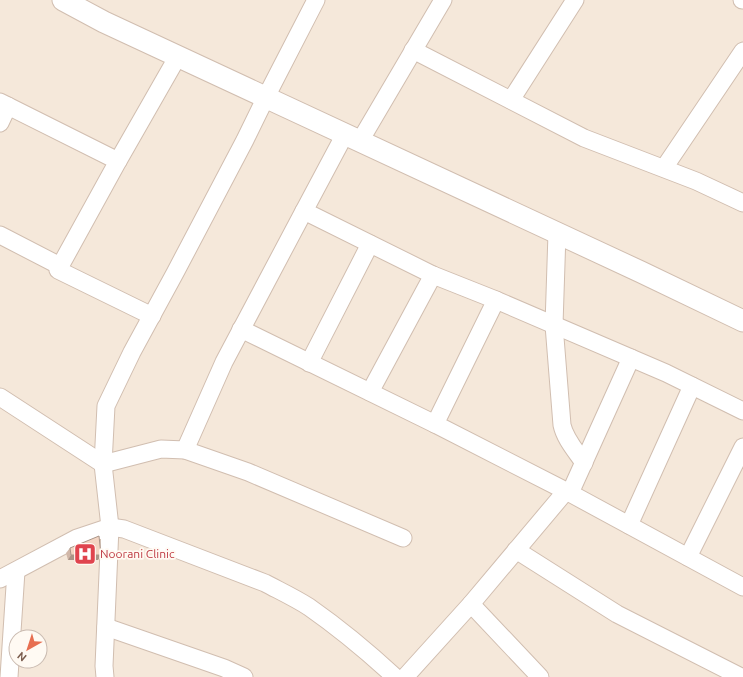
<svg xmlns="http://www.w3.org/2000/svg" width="743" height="677" font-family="Ubuntu,sans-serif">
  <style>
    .residential { fill: #f5e8da; fill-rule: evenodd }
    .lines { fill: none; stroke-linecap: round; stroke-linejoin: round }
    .minor-casing { stroke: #d1beb0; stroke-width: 19 }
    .tertiary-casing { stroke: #d1beb0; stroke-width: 23 }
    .minor { stroke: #fff; stroke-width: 17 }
    .tertiary { stroke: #fff; stroke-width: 21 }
    .wall { fill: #d1b7a8 }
    .shaded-wall { fill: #aa9588 }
    .building { fill: #f3d5c3; stroke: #aa9588 }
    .labels { text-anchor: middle; stroke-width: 3.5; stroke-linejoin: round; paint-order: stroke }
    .health-label { font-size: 12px; fill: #be3a42; stroke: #fffaf3; text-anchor: start }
  </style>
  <rect width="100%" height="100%" fill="#fdf6ec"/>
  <path class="residential" d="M0 0H743V677H0ZM16 637H40V661H16Z"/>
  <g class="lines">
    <g class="minor-casing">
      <g id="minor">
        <polyline points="742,0 743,0"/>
        <polyline points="413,50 584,138 696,181 743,203"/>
        <polyline points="511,100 575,0"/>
        <polyline points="0,102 118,161 58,270 152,316"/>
        <polyline points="0,123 8,106"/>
        <polyline points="345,134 304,211 433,275 496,300 435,424 566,491 471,604"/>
        <polyline points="360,141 443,0"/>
        <polyline points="118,161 178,56"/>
        <polyline points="664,168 743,51"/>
        <path d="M557 233 554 325 562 425C565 439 576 451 584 463"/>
        <polyline points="0,235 60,266"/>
        <polyline points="496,300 666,373 743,411"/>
        <polyline points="241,329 435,424"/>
        <polyline points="309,363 370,244"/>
        <polyline points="370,392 433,275"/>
        <polyline points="0,397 103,464 161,449 185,450 248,472 403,538"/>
        <polyline points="185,450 224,362 304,211"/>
        <polyline points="566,491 743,587"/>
        <polyline points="570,493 631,358"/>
        <polyline points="629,525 692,386"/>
        <polyline points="516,550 617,614 741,677"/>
        <polyline points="688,557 743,447"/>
        <path d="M0 579 77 538 110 527 124 529 265 583C280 591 295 598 309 607 339 628 368 652 395 677"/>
        <polyline points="106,627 224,668 244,677"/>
        <polyline points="9,677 16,571"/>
        <polyline points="105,677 104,666 110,527 103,464 106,406 132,352 175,273 245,140 266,97 316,0"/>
        <polyline points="405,677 471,604 540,677"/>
      </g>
    </g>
    <g class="tertiary-casing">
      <polyline id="tertiary" points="63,0 104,22 641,272 743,321"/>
    </g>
    <use href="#minor" class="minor"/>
    <use href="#tertiary" class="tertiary"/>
  </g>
  <polygon class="wall" points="70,548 101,555 98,560 68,560 66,553"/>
  <polygon class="shaded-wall" points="71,555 101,555 98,560 68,560"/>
  <polygon class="building" points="99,536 101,555 71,555 70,548"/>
  <defs>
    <g id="hospital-square" transform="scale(1.15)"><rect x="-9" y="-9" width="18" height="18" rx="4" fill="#e0444e" stroke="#fffaf3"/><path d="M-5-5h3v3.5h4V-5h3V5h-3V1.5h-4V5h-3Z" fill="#fff"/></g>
  </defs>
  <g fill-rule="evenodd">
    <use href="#hospital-square" x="85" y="554"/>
  </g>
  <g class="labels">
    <g class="health-label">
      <text x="100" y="558">Noorani Clinic</text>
    </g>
  </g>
  <g transform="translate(28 649) rotate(219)"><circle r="19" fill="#fffaf3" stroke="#cabbb1"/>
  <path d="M0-3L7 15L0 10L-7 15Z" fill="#e76f51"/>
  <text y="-6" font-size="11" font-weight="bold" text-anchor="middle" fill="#7a5c4d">N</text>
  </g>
</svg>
